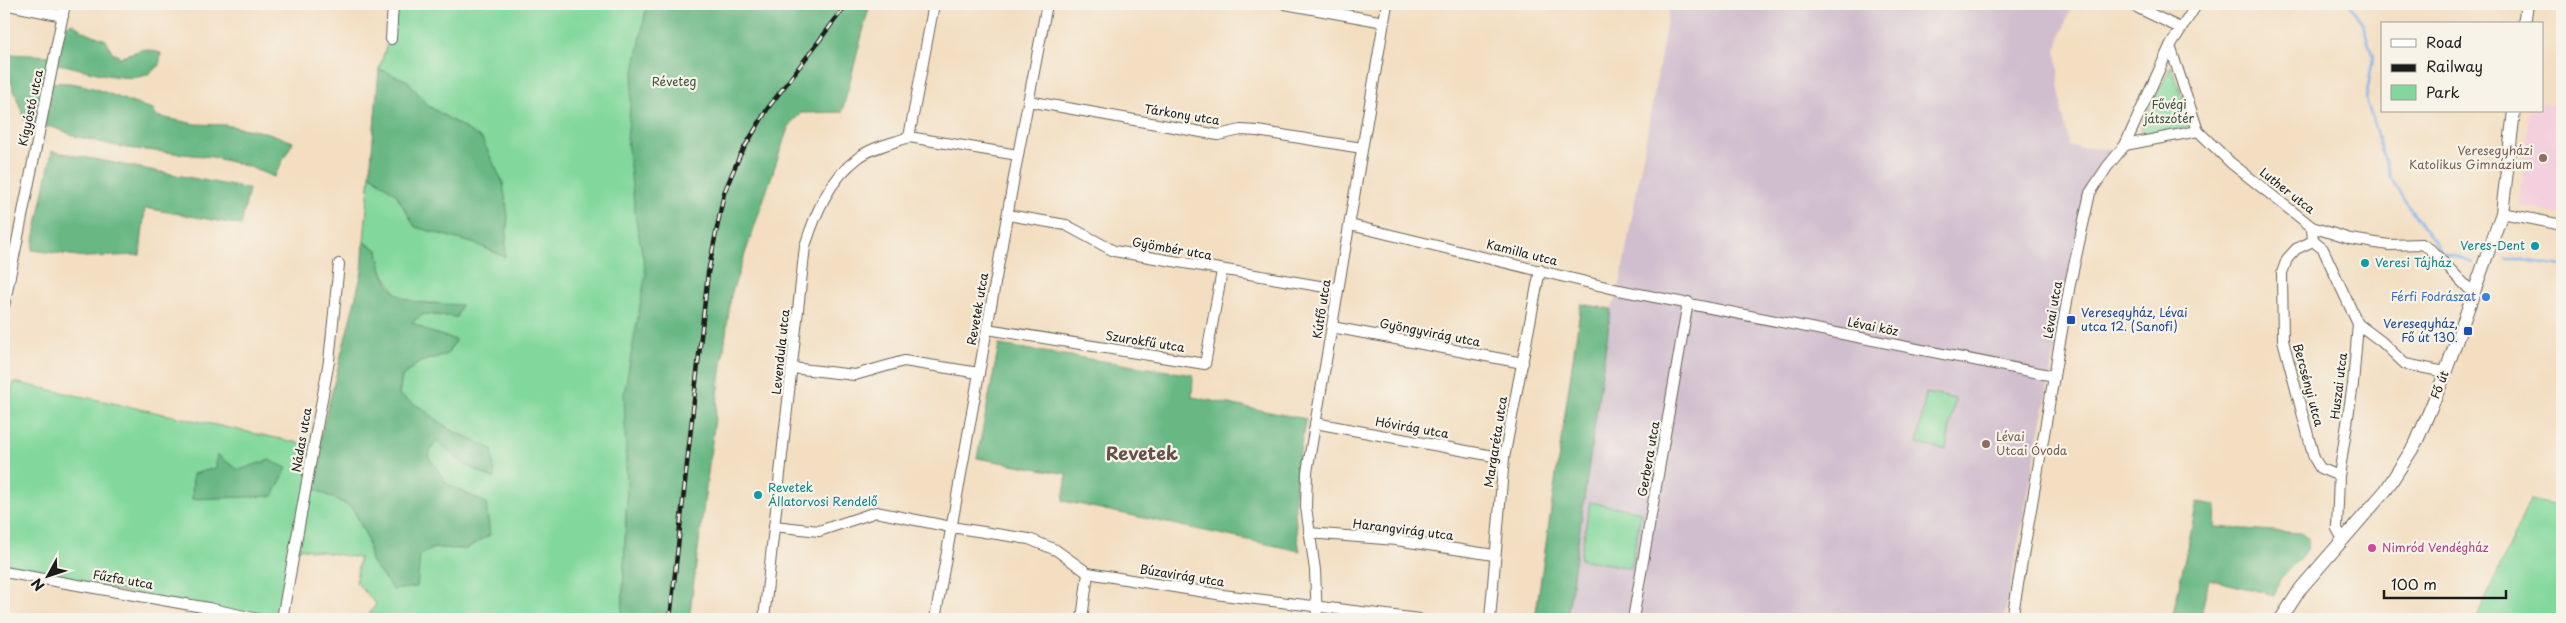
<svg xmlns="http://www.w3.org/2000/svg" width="2566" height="623" font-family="'Playpen Sans',sans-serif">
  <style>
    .built { fill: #f4cfdd }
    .industrial { fill: #d0bdcd }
    .green { fill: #82d89c; stroke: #4f7a5c }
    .forest { fill: #69b884; stroke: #426a50 }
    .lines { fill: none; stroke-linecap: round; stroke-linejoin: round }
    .stream { stroke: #7db0ea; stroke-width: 2.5 }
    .minor-casing { stroke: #676056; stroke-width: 12 }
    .major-casing { stroke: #676056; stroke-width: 14 }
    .minor { stroke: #fff; stroke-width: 10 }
    .major { stroke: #fff; stroke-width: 12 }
    .rail-casing { stroke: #1c1c1c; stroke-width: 4.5 }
    .rail { stroke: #f7f3e8; stroke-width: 2.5; stroke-dasharray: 8; stroke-linecap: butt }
    .education-dot { fill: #8d6e63; stroke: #f7f3e8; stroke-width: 2 }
    .culture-dot { fill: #0f9aa8; stroke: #f7f3e8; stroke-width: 2 }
    .shop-dot { fill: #3f7fe0; stroke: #f7f3e8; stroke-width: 2 }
    .transit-dot { fill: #1a4fb4; stroke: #f7f3e8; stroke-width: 2 }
    .hotel-dot { fill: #d1479c; stroke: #f7f3e8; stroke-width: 2 }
    .labels { text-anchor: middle; stroke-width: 4.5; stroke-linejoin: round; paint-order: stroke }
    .park-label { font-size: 12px; fill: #3b5442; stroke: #f7f3e8 }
    .street-label { font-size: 12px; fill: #1c1c1c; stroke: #f7f3e8 }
    .education-label { font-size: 12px; fill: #785e54; stroke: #f7f3e8; text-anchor: end }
    .culture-label { font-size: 12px; fill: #0d838f; stroke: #f7f3e8; text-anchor: start }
    .shop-label { font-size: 12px; fill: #366cbe; stroke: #f7f3e8; text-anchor: end }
    .transit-label { font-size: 12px; fill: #164399; stroke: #f7f3e8; text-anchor: start }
    .hotel-label { font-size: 12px; fill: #b23c85; stroke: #f7f3e8; text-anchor: start }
    .district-label { font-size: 18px; font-weight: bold; fill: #64514e; stroke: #f7f3e8 }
  </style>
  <rect width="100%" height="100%" fill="#f7f3e8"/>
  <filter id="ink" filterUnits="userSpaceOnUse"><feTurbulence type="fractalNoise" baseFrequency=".02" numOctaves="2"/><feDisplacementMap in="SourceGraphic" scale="10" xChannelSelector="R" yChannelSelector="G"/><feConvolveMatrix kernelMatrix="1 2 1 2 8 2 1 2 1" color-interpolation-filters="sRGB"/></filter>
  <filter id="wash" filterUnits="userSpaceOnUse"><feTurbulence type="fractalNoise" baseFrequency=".0096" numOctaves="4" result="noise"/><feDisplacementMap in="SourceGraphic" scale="20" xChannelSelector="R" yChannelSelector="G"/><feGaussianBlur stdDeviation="1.12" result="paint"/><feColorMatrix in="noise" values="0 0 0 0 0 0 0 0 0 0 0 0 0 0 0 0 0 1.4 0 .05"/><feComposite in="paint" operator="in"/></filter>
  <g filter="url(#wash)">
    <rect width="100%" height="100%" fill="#f3dec1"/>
    <polygon class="built" points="2542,102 2562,106 2562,215 2519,205 2529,111 2542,111"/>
    <polygon class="industrial" points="1670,4 2072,4 2056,49 2062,112 2070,147 2113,149 2085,192 2004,619 1567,619 1611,309 1619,290"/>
    <g class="green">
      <polygon points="394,4 835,4 626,457 627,492 622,619 366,619 376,604 356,582 359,558 292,547 276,619 210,619 211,611 9,566 4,558 4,421 14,382 318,447 315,489 353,508 367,538 371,561 419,555 434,548 466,549 486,503 447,484 428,456 436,440 464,464 494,479 492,449 449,429 423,409 399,396 402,376 420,362 447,354 456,340 427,331 411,322 424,314 457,317 437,303 415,303 398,296 381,270 378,250 364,242 370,174 396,194 416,227 476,244 505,257 482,139 427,105 408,81 379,69 387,44"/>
      <polygon points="2171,66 2191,119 2186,128 2148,135 2143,132 2141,127"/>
      <polygon points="1926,393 1955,399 1946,450 1917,444"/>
      <polygon points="2530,500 2562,507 2562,619 2476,619"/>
      <polygon points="1590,502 1641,512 1631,568 1580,559"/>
    </g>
    <g class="forest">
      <polygon points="647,4 870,4 842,112 801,113 789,125 731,295 689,619 622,619 627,492 624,394 646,273 636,221 627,139 633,77"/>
      <path d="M72 23 83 31 106 40 112 52 120 57 144 49 161 53 159 66C155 69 150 73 146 75 122 84 77 66 52 63L49 83C89 79 116 100 153 109L156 116 195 124 225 125 269 133 293 142 274 177 247 166 212 157 126 148 78 137 52 127 27 126 8 74 7 54 56 56 61 28Z"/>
      <polygon points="379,69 408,81 427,105 482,139 503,183 508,216 505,257 476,244 415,227 396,194 370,174"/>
      <polygon points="52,151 249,189 241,225 145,208 140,255 86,257 32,250"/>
      <path d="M364 242 378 250C386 309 414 302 461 305L457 317 424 314 412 322 427 331 456 340 447 354 420 362 402 376 399 395 423 409 449 429 492 449 495 479 464 464 436 441 428 456 447 484 486 503 490 535 466 549 434 548 420 555 417 587 393 590 371 561 367 538 353 508 315 489 318 447 362 272Z"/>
      <polygon points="1581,304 1611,309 1567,619 1535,619"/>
      <path d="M999 345 1193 375 1192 397 1306 419C1296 468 1290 502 1300 551L1063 501 1067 474 977 458Z"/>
      <polygon points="217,455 239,470 269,460 287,468 273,496 192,499 193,474 216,468"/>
      <polygon points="2197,502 2216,505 2215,527 2301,533 2308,539 2307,550 2280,579 2274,595 2209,579 2200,619 2172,619"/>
    </g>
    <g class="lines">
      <g class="stream">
        <polyline points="2350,4 2363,25 2373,57 2366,99 2390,177 2418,220 2442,252 2473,263"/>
        <polyline points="2506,259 2517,259 2562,266"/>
      </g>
    </g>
  </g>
  <g filter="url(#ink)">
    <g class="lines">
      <g class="minor-casing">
        <g id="minor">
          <polyline points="4,4 63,16"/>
          <polyline points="1285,4 1384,22"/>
          <polyline points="2130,4 2180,28"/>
          <polyline points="391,39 393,4"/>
          <polyline points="2170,46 2198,131 2231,163 2312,227 2350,239 2389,245 2422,244 2430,249 2474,294"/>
          <polyline points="1028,101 1218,135 1241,130 1257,131 1362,148"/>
          <polyline points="909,137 1018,155"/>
          <polyline points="2125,145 2198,131"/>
          <polyline points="2502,213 2562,225"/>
          <polyline points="1008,215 1066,225 1114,251 1337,289"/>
          <polyline points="1350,225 1619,290 2054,376"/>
          <polyline points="2312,227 2313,241 2323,249 2358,324 2353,384 2339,476 2337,529 2343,539"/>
          <polyline points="2313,241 2296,249 2287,259 2282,273 2283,340 2314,458 2320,468 2339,476"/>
          <polyline points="4,306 65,4"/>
          <polyline points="2358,324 2382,342 2405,364 2445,372"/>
          <polyline points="1332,327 1523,363"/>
          <polyline points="987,329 1205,364 1222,271"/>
          <polyline points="792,368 855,375 904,361 979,373"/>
          <polyline points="1315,423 1504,458"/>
          <polyline points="774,526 819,531 876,512 951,527 1029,539 1056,550 1088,573 1223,595 1419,619"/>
          <polyline points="1309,533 1396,540 1494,555"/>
          <polyline points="4,572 208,608 258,619"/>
          <polyline points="206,619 208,608"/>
          <polyline points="282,619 329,361 339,264"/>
          <path d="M764 619 805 246C816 212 829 180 858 158 872 147 893 143 909 137L934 4"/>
          <polyline points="935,619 1018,155 1047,4"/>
          <polyline points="1082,619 1088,573"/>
          <polyline points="1317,619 1315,570 1306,507 1307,472 1387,4"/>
          <polyline points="1490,619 1504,458 1540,270"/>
          <polyline points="1633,619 1688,302"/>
          <polyline points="2012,619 2070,284 2090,193 2107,167 2125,145 2170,46 2197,4"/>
        </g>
      </g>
      <g class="major-casing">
        <g id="major">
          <polyline points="2524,24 2527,4"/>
          <polyline points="2281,619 2301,588 2386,490 2416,443 2443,379 2502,213 2514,111"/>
        </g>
      </g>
      <use href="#minor" class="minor"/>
      <use href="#major" class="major"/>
      <g class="rail-casing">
        <polyline id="rail" points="670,619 708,273 724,193 740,155 768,108 847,4"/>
      </g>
      <use href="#rail" class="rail"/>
    </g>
  </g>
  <g class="education-dot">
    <circle cx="2543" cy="158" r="5"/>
    <circle cx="1986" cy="444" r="5"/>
  </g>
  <g class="culture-dot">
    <circle cx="2535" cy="246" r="5"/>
    <circle cx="2365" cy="263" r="5"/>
    <circle cx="758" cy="495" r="5"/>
  </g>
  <circle class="shop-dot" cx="2486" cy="297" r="5"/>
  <g class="transit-dot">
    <rect x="2066" y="315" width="10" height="10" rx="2.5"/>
    <rect x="2463" y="326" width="10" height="10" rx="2.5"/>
  </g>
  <circle class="hotel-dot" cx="2372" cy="548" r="5"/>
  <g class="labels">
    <g class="park-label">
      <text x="674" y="86">Réveteg</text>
      <text x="2169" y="109">Fővégi<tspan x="2169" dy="14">játszótér</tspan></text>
    </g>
    <g class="street-label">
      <text transform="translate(31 108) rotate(-78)" y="4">Kígyóstó utca</text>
      <text transform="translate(1182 115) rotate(9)" y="4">Tárkony utca</text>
      <text transform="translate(2287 191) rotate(38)" y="4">Luther utca</text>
      <text transform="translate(1172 249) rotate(10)" y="4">Gyömbér utca</text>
      <text transform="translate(1522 253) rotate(14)" y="4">Kamilla utca</text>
      <text transform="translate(978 309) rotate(-80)" y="4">Revetek utca</text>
      <text transform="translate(1322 309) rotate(-81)" y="4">Kútfő utca</text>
      <text transform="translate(2053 310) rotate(-80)" y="4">Lévai utca</text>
      <text transform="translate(1873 327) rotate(11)" y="4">Lévai köz</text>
      <text transform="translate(1430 333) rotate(11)" y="4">Gyöngyvirág utca</text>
      <text transform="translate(1145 342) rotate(9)" y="4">Szurokfű utca</text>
      <text transform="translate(781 352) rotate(-84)" y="4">Levendula utca</text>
      <text transform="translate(2308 385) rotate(75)" y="4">Bercsényi utca</text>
      <text transform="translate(2440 385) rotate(-69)" y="4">Fő út</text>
      <text transform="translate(2339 386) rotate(-83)" y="4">Huszai utca</text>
      <text transform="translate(1412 428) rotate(10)" y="4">Hóvirág utca</text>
      <text transform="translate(302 440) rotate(-80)" y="4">Nádas utca</text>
      <text transform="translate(1496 442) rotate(-81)" y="4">Margaréta utca</text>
      <text transform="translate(1649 459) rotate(-80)" y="4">Gerbera utca</text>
      <text transform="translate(1403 530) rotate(7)" y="4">Harangvirág utca</text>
      <text transform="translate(1182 576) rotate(9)" y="4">Búzavirág utca</text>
      <text transform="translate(123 580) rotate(10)" y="4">Fűzfa utca</text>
    </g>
    <g class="education-label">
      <text x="2533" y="155">Veresegyházi<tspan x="2533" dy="14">Katolikus Gimnázium</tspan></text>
      <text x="1996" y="441" text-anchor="start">Lévai<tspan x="1996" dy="14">Utcai Óvoda</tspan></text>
    </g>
    <g class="culture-label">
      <text x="2525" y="250" text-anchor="end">Veres-Dent</text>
      <text x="2375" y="267">Veresi Tájház</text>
      <text x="768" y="492">Revetek<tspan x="768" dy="14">Állatorvosi Rendelő</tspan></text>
    </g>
    <g class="shop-label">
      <text x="2476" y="301">Férfi Fodrászat</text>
    </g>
    <g class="transit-label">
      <text x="2081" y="317">Veresegyház, Lévai<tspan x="2081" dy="14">utca 12. (Sanofi)</tspan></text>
      <text x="2458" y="328" text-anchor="end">Veresegyház,<tspan x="2458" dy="14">Fő út 130.</tspan></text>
    </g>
    <g class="hotel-label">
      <text x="2382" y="552">Nimród Vendégház</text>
    </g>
    <g class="district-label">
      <text x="1142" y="460">Revetek</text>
    </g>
  </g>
  <rect width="2566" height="623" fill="none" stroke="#f7f3e8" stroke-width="20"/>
  <rect x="2381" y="22" width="162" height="90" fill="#f7f3e8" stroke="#9f9d96"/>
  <rect x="2391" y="39" width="25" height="8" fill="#ffffff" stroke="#9f9d96"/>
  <text x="2426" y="48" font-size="15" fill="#1c1c1c">Road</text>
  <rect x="2391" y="64" width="25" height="8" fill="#1c1c1c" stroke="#9f9d96"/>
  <text x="2426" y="72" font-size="15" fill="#1c1c1c">Railway</text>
  <rect x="2391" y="85" width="25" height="15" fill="#82d89c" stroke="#9f9d96"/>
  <text x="2426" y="98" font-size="15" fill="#1c1c1c">Park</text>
  <g transform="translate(48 576) rotate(230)" stroke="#f7f3e8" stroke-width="4" paint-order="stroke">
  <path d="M0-4L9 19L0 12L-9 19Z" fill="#1c1c1c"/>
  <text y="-8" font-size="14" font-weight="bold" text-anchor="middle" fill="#1c1c1c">N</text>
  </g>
  <path d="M2384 590v8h122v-8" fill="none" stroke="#1c1c1c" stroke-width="2.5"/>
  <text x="2391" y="590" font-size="15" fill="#1c1c1c" stroke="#f7f3e8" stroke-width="4" paint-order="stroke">100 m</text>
</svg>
